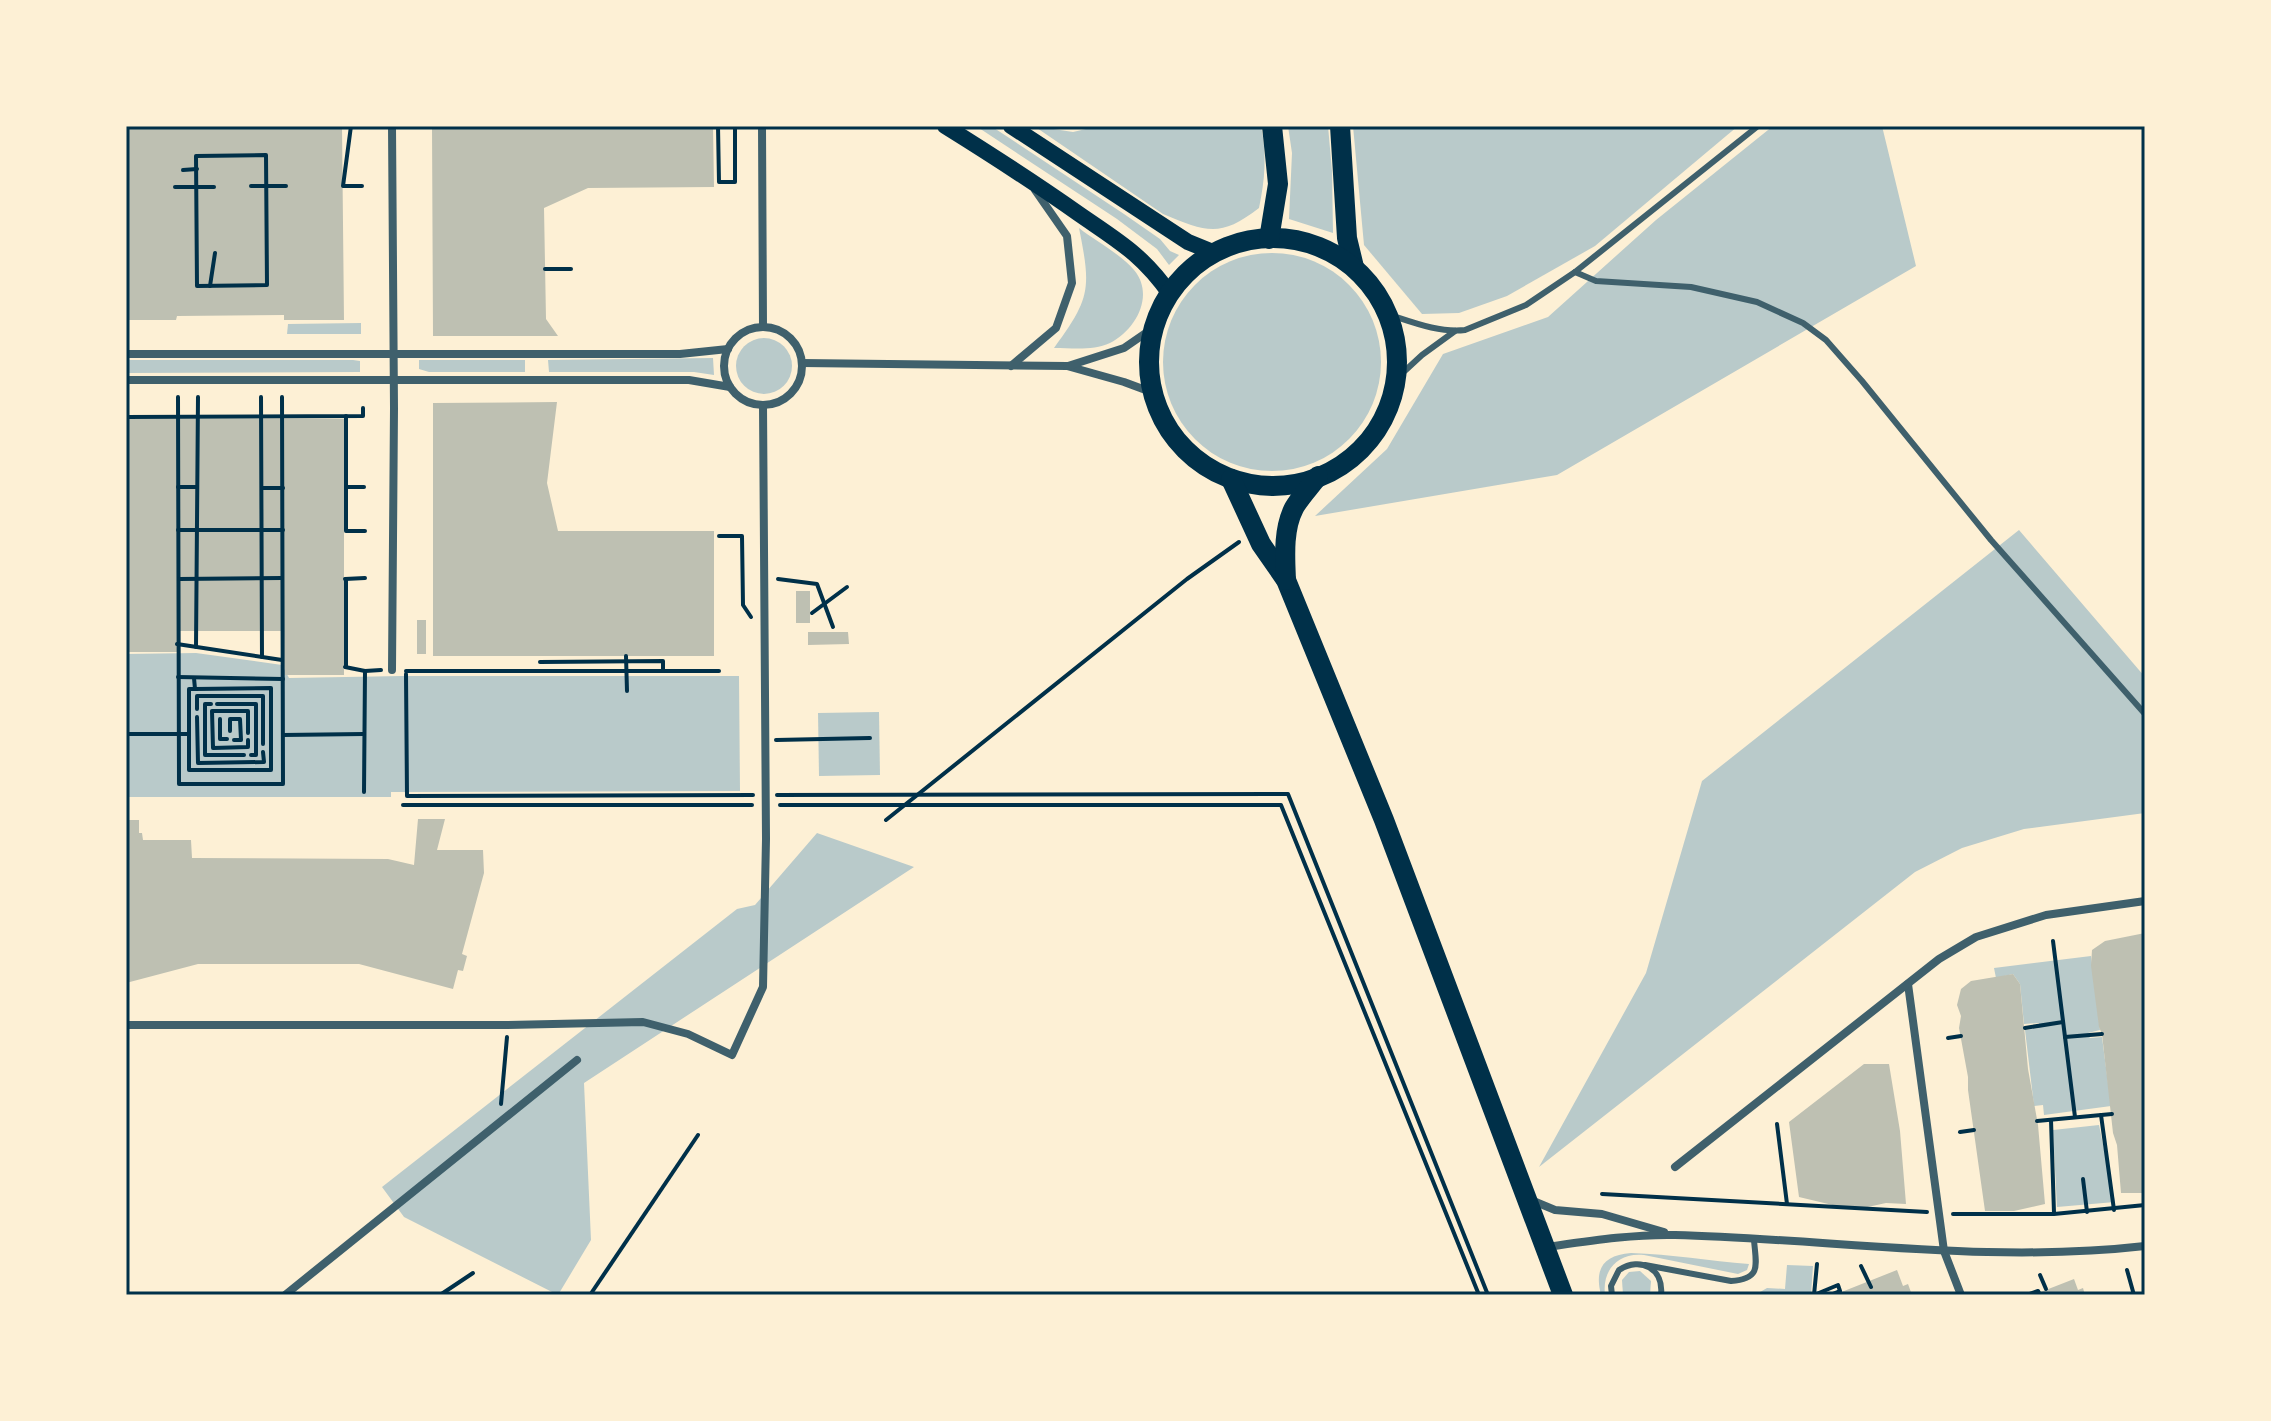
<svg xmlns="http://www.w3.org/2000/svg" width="2271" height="1421" font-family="'Asap Condensed',sans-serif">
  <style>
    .green { fill: #b9caca }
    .building { fill: #bec0b2 }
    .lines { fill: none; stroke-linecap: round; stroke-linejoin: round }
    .path { stroke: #003049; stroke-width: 4 }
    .service { stroke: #3f606c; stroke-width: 6 }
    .minor { stroke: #3f606c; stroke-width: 8 }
    .secondary { stroke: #003049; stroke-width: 16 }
    .primary { stroke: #003049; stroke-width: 20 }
    .neatline { fill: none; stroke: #003049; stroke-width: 3 }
  </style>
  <rect width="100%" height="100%" fill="#fdf0d5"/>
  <g class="green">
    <polygon points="976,126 991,126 1124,214 1160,239 1170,251 1179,255 1169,265 1157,249 1117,219"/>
    <path d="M1034 126 1073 132 1099 126H1261C1267 154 1265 180 1259 208 1220 238 1207 232 1163 214Z"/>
    <polygon points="1288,126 1328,126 1332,171 1333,233 1289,219 1292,153"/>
    <polygon points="1353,126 1738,126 1595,246 1507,296 1459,313 1422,314 1364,245"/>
    <polygon points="1773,126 1882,126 1916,266 1557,475 1315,516 1387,449 1443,354 1548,317 1656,220"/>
    <path d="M1079 228C1094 240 1122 255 1134 270 1155 295 1136 330 1110 343 1093 351 1072 348 1054 348 1091 298 1091 288 1079 228Z"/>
    <circle cx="1272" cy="362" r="109"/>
    <polygon points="361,323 361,334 287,334 288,324"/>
    <circle cx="764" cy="366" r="28"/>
    <polygon points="713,358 714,375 694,372 549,372 548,360"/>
    <polygon points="126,360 353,360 360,361 360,372 126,373"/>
    <polygon points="419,360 525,360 525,372 429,372 419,369"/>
    <polygon points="2019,530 2145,677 2145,813 2024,829 1962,848 1915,872 1539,1167 1646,973 1702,781"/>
    <polygon points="196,653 282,665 289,678 402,676 739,676 740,791 391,792 391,797 126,797 126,654"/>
    <polygon points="879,712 880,775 819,776 818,713"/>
    <polygon points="817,833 914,867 584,1083 591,1240 558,1295 404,1217 382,1187 737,909 755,905"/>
    <polygon points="2091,956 2100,1030 2088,1033 2090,1038 2102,1037 2111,1106 2044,1115 2043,1105 2034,1106 2025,1030 2039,1028 2039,1023 2024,1024 2020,984 2013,974 1996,978 1994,968"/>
    <polygon points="2099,1125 2115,1202 2057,1207 2053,1130"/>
    <path d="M1631 1253C1671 1254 1710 1261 1749 1264L1747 1270 1738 1274 1644 1255C1618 1252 1602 1270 1605 1295H1601C1594 1268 1604 1255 1631 1253Z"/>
    <polygon points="1787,1265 1813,1266 1811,1295 1755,1295 1767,1288 1785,1289"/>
    <polygon points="1640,1271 1651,1281 1650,1295 1623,1295 1622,1280 1629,1272"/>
  </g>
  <g class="building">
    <polygon points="126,126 342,126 344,320 284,320 284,315 177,316 176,320 126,320"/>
    <polygon points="432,126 713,126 714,187 588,188 544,208 546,319 558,336 433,336"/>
    <polygon points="557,402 547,483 558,531 714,531 714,656 433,656 433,403"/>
    <polygon points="126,419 344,419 344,675 285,675 284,631 177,631 177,652 126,652"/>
    <rect x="796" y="591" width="14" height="32"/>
    <rect x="417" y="620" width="9" height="34"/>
    <polygon points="808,632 848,632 849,644 808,645"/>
    <polygon points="418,819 445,819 437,850 483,850 484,873 462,954 467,956 463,971 458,970 453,989 359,964 198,964 126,983 126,820 139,820 139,833 142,833 143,840 191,840 192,858 388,859 414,865"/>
    <polygon points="2145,933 2145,1193 2121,1193 2117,1145 2113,1133 2102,1034 2099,1027 2091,966 2092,950 2105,941"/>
    <polygon points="2013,974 2020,984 2028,1069 2038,1125 2045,1204 2014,1211 1985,1211 1968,1090 1968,1077 1959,1028 1961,1016 1957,1005 1961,989 1971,981"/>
    <polygon points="1864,1064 1889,1064 1900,1131 1906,1204 1886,1203 1863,1208 1841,1207 1799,1197 1789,1122"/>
    <polygon points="1897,1270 1903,1286 1908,1284 1912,1295 1834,1295"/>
    <polygon points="2074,1279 2078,1290 2083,1288 2085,1295 2033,1295"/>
  </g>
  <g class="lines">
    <g class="path">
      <polyline points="351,126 343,186 362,186"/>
      <polyline points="718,126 719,182 735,182 735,126"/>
      <polygon points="266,155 267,285 197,286 196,156"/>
      <polyline points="183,170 197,169"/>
      <polyline points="251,186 286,186"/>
      <polyline points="175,187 214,187"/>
      <polyline points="545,269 571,269"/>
      <polyline points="210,286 215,253"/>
      <polyline points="178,397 179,784 283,784 282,397"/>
      <polyline points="261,397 262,657"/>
      <polyline points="346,416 346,531 365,531"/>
      <polyline points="126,417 363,416 363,408"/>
      <polyline points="178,487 197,487"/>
      <polyline points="347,487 364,487"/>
      <polyline points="262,488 283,488"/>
      <polyline points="178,530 283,530"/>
      <polyline points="719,536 742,536 743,605 751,617"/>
      <polyline points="179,579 282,578"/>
      <polyline points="345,579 365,578"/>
      <polyline points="346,579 346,667"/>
      <polyline points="778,579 817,584 833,627"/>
      <polyline points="812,613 847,587"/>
      <polyline points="177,644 282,660"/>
      <polyline points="196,647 198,397"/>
      <polyline points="626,656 627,691"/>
      <polyline points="540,662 663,661 663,671"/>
      <polyline points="345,667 365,671 381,670"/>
      <polyline points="406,671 719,671"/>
      <polyline points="406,674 407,796 753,795"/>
      <polyline points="178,677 283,679"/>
      <polyline points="194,678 195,689 189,689 189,770 271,770 271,688 195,689"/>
      <polyline points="211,704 205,704 205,755 244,755"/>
      <polyline points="217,704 256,704 256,755 251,755"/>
      <polyline points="197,709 197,696 263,696 263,744"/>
      <polyline points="197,717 198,763 264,762 263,752"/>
      <polyline points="220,719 220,739 227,739"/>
      <polyline points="230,731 230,719 240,719 241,740 234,740"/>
      <polyline points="126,734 189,734"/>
      <polyline points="283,735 364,734"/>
      <polyline points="248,740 248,747 213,748 212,711 248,711 248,733"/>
      <polyline points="776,740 870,738"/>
      <polyline points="364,792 365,671"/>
      <polyline points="777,795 1288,794 1488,1295"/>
      <polyline points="403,805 752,805"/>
      <polyline points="780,805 1281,805 1479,1295"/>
      <polyline points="886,820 1187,579 1239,542"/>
      <polyline points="2053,941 2075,1117"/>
      <polyline points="2025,1028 2063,1022"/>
      <polyline points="2065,1037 2102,1034"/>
      <polyline points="1948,1038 1961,1036"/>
      <polyline points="501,1104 507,1037"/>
      <polyline points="2101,1115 2114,1210"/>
      <polyline points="2051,1120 2054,1213"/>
      <polyline points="2037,1121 2112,1114"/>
      <polyline points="1777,1124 1787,1204"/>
      <polyline points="1960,1132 1974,1130"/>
      <polyline points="2083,1179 2087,1212"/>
      <polyline points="1602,1194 1927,1212"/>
      <polyline points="1953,1214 2054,1214 2145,1205"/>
      <polyline points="1817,1264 1814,1295 1838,1285 1840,1291 1830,1295"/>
      <polyline points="1861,1266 1871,1287"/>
      <polyline points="2127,1270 2134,1295"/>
      <polyline points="2040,1275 2046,1289"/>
      <polyline points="440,1295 473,1273"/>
      <polyline points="590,1295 698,1135"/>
      <polyline points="2027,1295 2038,1291 2040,1295"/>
    </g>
    <g class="service">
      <polyline points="1575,272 1596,281 1691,287 1757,302 1803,323 1826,340 1862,381 1991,540 2145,714"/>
      <path d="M1387 314C1412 322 1439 333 1465 330L1526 305 1575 272 1758 126"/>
      <polyline points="1396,379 1422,355 1455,331"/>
      <path d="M1645 1265 1731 1281C1762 1279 1756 1265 1754 1240"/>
      <path d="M1612 1295 1611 1286 1619 1270C1641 1256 1664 1269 1661 1295"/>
    </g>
    <g class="minor">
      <polyline points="392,126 394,408 392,670"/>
      <polyline points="762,126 763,327"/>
      <circle cx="763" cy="366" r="39"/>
      <polyline points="126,354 680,354 728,349"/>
      <polyline points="802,363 1067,366 1124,382 1151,392"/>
      <polyline points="1011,366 1056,328 1072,283 1067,236 1035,190"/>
      <polyline points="1068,366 1124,348 1153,328"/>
      <polyline points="126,380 689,380 730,387"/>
      <polyline points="1908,984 1944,1251 1961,1295"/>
      <polyline points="126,1025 508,1025 643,1022 688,1034 732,1055 763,987 766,839 763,405"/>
      <polyline points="1675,1167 1939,959 1976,937 2046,915 2145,901"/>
      <polyline points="1531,1200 1555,1210 1602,1214 1664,1232"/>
      <path d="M1547 1247C1589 1241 1633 1234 1675 1235 1832 1239 1988 1264 2145 1246"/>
      <polyline points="285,1295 577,1060"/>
    </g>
    <g class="secondary">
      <path d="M945 126C990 154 1035 183 1079 214 1118 241 1142 254 1170 294"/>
      <polyline points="1011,126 1188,242 1215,253"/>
    </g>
    <g class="primary">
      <polyline points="1340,126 1347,238 1354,267"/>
      <circle cx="1273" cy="362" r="124"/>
      <polyline points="1269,239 1278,184 1272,126"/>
      <polyline points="1231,479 1261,544 1286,580 1384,820 1563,1295"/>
      <path d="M1286 580C1285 557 1283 529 1294 508 1300 497 1311 486 1318 476"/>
    </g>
  </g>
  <rect width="2271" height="1421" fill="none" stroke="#fdf0d5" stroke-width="256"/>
  <rect x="128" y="128" width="2015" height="1165" class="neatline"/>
</svg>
